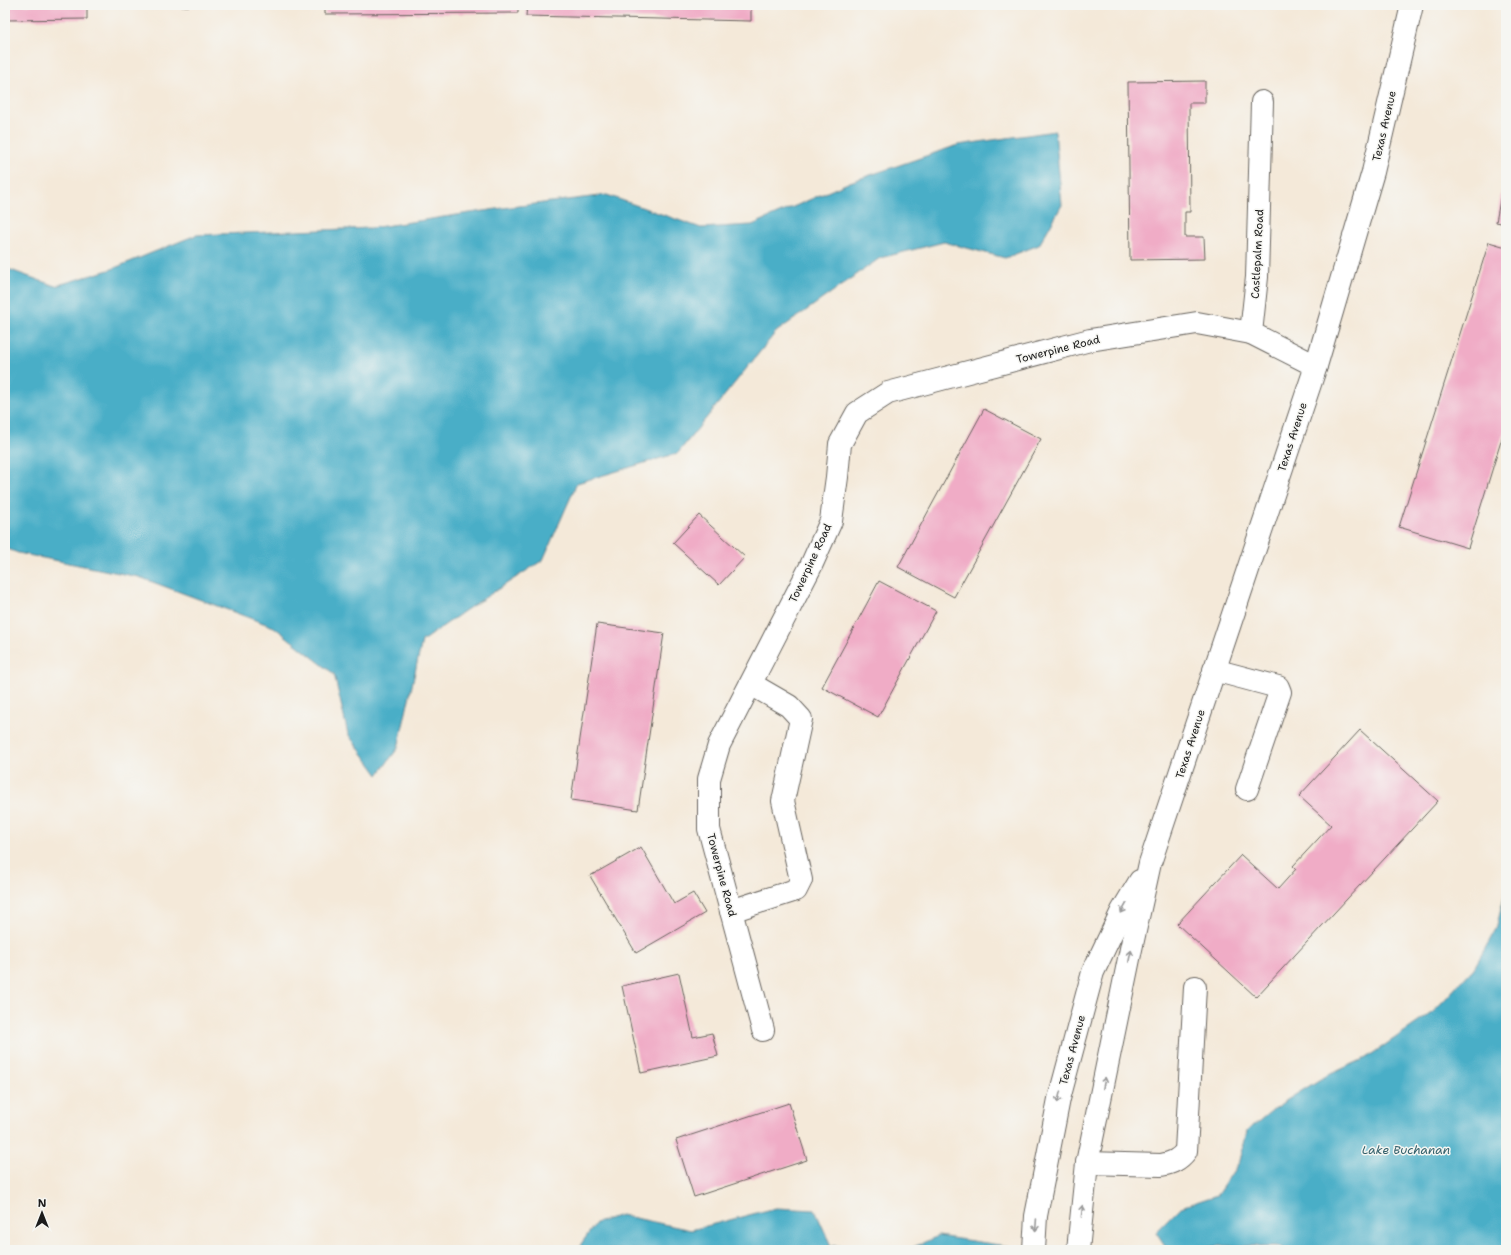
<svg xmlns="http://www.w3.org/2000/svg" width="1511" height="1255" font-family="'Shantell Sans',sans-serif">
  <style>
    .water { fill: #48aec7; stroke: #326572 }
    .building { fill: #f0acc6 }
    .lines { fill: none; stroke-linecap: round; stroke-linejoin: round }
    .minor-casing { stroke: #68645e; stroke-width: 24 }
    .minor { stroke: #fff; stroke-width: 22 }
    .oneway { stroke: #999 }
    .labels { text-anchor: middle; stroke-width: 3; stroke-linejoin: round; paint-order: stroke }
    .street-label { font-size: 11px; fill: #1c1c1c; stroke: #f6f6f2 }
    .water-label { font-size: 12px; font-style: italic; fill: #305e69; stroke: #f6f6f2 }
  </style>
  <rect width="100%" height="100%" fill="#f6f6f2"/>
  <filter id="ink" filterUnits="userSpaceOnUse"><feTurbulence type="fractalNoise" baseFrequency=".025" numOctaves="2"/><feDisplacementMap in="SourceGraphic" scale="8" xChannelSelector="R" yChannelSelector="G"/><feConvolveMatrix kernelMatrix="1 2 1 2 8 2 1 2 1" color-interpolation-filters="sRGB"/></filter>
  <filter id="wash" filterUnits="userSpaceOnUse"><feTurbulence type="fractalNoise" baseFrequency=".012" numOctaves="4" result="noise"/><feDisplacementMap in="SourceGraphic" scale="16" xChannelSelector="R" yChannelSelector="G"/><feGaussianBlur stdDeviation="0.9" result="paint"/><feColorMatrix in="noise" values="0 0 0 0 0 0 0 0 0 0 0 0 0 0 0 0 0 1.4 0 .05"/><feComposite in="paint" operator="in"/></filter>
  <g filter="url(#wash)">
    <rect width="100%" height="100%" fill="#f4e9d9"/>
    <g class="water">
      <polygon points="1055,131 1062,205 1039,245 1005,258 944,242 880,258 776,332 678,453 577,483 543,560 466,610 422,641 398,748 378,775 348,734 334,674 274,627 139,577 18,553 5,548 5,268 55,286 112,269 196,235 371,228 503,208 607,195 701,228 752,225 850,182 958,145"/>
      <polygon points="1506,889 1506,1250 1285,1250 1278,1246 1217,1246 1168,1250 1156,1232 1181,1207 1217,1195 1240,1161 1247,1131 1276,1107 1322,1078 1366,1058 1433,1012 1474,968 1496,929"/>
      <polygon points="776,1208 815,1210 831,1246 872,1247 878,1250 579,1250 581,1244 596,1223 621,1215 691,1230"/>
      <polygon points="938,1236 1013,1247 1012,1250 907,1250"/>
    </g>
    <g id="blocks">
      <g class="building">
        <polygon points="5,5 87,5 87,19 5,20"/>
        <polygon points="170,5 290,5 290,7 170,6"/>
        <polygon points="325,5 518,5 518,13 325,14"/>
        <polygon points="527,5 751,5 751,21 526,16"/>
        <polygon points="1205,81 1205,103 1189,103 1190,212 1185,212 1185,237 1204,237 1205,259 1130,260 1128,82"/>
        <polygon points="1505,173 1506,173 1506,224 1496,222"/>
        <polygon points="1489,242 1506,247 1506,425 1468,548 1399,527"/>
        <polygon points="984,409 1041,439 954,597 898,567"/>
        <polygon points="699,515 745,557 719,585 673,543"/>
        <polygon points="879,581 936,611 878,717 822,687"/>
        <polygon points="597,624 664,633 638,810 571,800"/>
        <polygon points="1360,730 1438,801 1256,997 1177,924 1241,855 1278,889 1296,869 1293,866 1331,825 1299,796"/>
        <polygon points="641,847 674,904 693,893 705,913 636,953 590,876"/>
        <polygon points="679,973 693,1037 712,1033 718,1056 641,1073 622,986"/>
        <polygon points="789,1103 807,1160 694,1197 676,1140"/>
      </g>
    </g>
  </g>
  <g filter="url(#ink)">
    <use href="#blocks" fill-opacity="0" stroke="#68645e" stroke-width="1"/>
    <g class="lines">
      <g class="minor-casing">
        <g id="minor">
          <polyline points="1262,102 1257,277 1251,333 1316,366"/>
          <polyline points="1214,670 1278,687 1280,692 1247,789"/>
          <polyline points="731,911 796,890 801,880 783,801 801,719 789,706 751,684"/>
          <polyline points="763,1030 709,829 709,779 719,745 810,568 831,521 837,477 840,444 857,413 888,393 1090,340 1197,323 1251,333"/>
          <path d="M1087 1163 1161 1165C1172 1163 1179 1160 1186 1151L1195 987"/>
          <polyline points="1034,1250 1036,1216 1059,1099 1093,972 1122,911 1140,881"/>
          <polyline points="1078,1250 1087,1163 1131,949 1150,863 1316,366 1373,172 1412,5"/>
        </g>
      </g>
      <use href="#minor" class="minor"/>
    </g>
    <defs><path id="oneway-shaft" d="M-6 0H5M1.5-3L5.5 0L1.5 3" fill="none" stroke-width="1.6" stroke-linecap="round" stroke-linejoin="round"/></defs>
    <g class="oneway">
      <use href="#oneway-shaft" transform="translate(1124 908) rotate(119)"/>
      <use href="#oneway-shaft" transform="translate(1130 956) rotate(-78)"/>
      <use href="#oneway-shaft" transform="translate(1104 1083) rotate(-78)"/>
      <use href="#oneway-shaft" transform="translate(1059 1097) rotate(104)"/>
      <use href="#oneway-shaft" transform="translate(1082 1211) rotate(-84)"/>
      <use href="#oneway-shaft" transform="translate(1036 1225) rotate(94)"/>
    </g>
  </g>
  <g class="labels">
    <g class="street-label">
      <text transform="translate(1384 126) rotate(-77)" y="4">Texas Avenue</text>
      <text transform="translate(1257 254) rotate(-87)" y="4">Castlepalm Road</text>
      <text transform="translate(1058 349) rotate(-14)" y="4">Towerpine Road</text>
      <text transform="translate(1292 437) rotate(-72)" y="4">Texas Avenue</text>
      <text transform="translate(810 563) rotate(-65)" y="4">Towerpine Road</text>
      <text transform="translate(1190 744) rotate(-72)" y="4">Texas Avenue</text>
      <text transform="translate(722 875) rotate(75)" y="4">Towerpine Road</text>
      <text transform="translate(1072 1050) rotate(-75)" y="4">Texas Avenue</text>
    </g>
    <g class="water-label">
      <text x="1406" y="1154">Lake Buchanan</text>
    </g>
  </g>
  <rect width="1511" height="1255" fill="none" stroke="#f6f6f2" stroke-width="20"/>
  <g transform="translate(42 1213)" stroke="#f6f6f2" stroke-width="3" paint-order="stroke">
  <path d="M0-3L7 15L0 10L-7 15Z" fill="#1c1c1c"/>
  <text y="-6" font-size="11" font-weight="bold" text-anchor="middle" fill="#1c1c1c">N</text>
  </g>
</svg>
